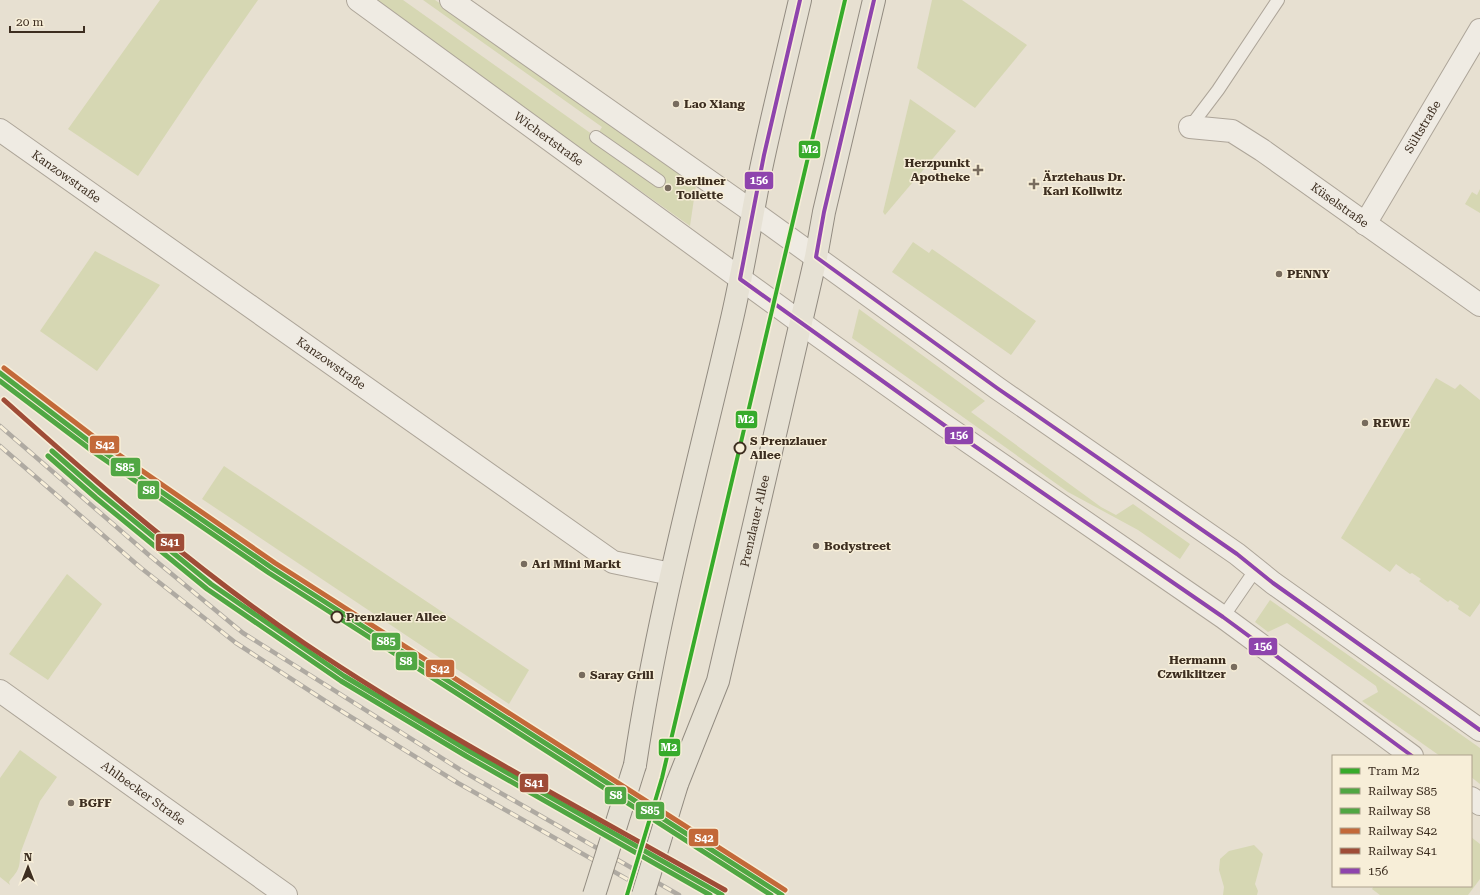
<svg xmlns="http://www.w3.org/2000/svg" width="1480" height="895" font-family="'Roboto Serif',serif">
  <style>
    .green { fill: #d6d7b3 }
    .lines { fill: none; stroke-linecap: round; stroke-linejoin: round }
    .service-casing { stroke: #ada599; stroke-width: 14 }
    .minor-casing { stroke: #ada599; stroke-width: 24 }
    .tertiary-casing { stroke: #ada599; stroke-width: 24 }
    .primary-casing { stroke: #928b80; stroke-width: 24 }
    .service { stroke: #efebe3; stroke-width: 12 }
    .minor { stroke: #efebe3; stroke-width: 22 }
    .tertiary { stroke: #efebe3; stroke-width: 22 }
    .primary { stroke: #e6e1d4; stroke-width: 22 }
    .rail-casing { stroke: #afaaa2; stroke-width: 4.5 }
    .rail { stroke: #f7eed8; stroke-width: 3; stroke-dasharray: 9; stroke-linecap: butt }
    .primary-bridge-casing { stroke: #928b80; stroke-width: 24; stroke-linecap: butt }
    .primary-bridge { stroke: #e6e1d4; stroke-width: 22 }
    .bus-1-casing { stroke: #f7eed8; stroke-width: 7 }
    .bus-1 { stroke: #8e44ad; stroke-width: 4 }
    .rail-1-casing { stroke: #f7eed8; stroke-width: 8 }
    .rail-2-casing { stroke: #f7eed8; stroke-width: 8 }
    .rail-3-casing { stroke: #f7eed8; stroke-width: 8 }
    .rail-4-casing { stroke: #f7eed8; stroke-width: 8 }
    .rail-1 { stroke: #50a743; stroke-width: 5 }
    .rail-2 { stroke: #50a743; stroke-width: 5 }
    .rail-3 { stroke: #c36939; stroke-width: 5 }
    .rail-4 { stroke: #9f4c37; stroke-width: 5 }
    .tram-1-casing { stroke: #f7eed8; stroke-width: 7 }
    .tram-1 { stroke: #37ab2b; stroke-width: 4 }
    .poi-dot { fill: #786c5e; stroke: #f7eed8; stroke-width: 1.5 }
    .stop-dot { fill: #f7eed8; stroke: #3d2e20; stroke-width: 2 }
    .labels { text-anchor: middle; stroke-width: 3; stroke-linejoin: round; paint-order: stroke }
    .poi-label { font-size: 12px; font-weight: bold; fill: #3d2e20; stroke: #f7eed8; text-anchor: start }
    .street-label { font-size: 12px; fill: #3d2e20; stroke: #f7eed8 }
    .stop-label { font-size: 12px; font-weight: bold; fill: #3d2e20; stroke: #f7eed8; text-anchor: start }
    .line-badge { stroke: #f7eed8; stroke-width: 1.5 }
    .badge-label { font-size: 11px; text-anchor: middle; font-weight: bold; fill: #fff }
  </style>
  <rect width="100%" height="100%" fill="#e7e0d1"/>
  <g class="green">
    <polygon points="160,0 258,0 205,76 138,176 68,129"/>
    <polygon points="372,0 403,0 596,137 602,127 423,0 435,0 441,4 696,185 690,226"/>
    <polygon points="932,0 962,0 1027,45 975,108 917,68"/>
    <polygon points="910,99 956,131 885,215 883,212"/>
    <polygon points="1480,189 1480,213 1465,204 1472,192 1477,195"/>
    <polygon points="913,242 929,253 932,249 1036,321 1011,355 892,272"/>
    <polygon points="95,251 160,285 97,371 40,331"/>
    <polygon points="859,309 985,401 971,412 1101,507 1116,515 1133,504 1190,544 1180,559 1138,530 1068,492 852,338"/>
    <polygon points="1436,378 1455,389 1460,384 1480,400 1480,603 1470,617 1458,609 1459,606 1450,600 1448,602 1419,581 1421,579 1412,573 1410,574 1396,564 1390,572 1341,538"/>
    <polygon points="224,466 529,670 509,704 202,499"/>
    <polygon points="67,574 102,604 48,680 9,654"/>
    <polygon points="1270,600 1480,748 1480,784 1471,777 1471,756 1440,756 1362,701 1378,692 1376,686 1287,623 1268,632 1255,622"/>
    <path d="M20 750 57 777 40 801 20 854C20 861 20 868 15 874 13 877 11 878 9 882L10 885 0 877V778Z"/>
    <polygon points="1471,837 1480,844 1480,879 1468,895 1380,895 1372,889 1374,886 1471,886"/>
    <polygon points="1254,845 1263,854 1255,884 1258,891 1257,895 1223,895 1224,887 1219,870 1220,859 1229,851"/>
  </g>
  <g class="lines">
    <g class="service-casing">
      <g id="service">
        <polyline points="1190,127 1218,90 1278,0"/>
        <polyline points="596,137 659,181"/>
        <polyline points="1223,617 1256,569"/>
      </g>
    </g>
    <g class="minor-casing">
      <g id="minor">
        <path id="s1" d="M1190 127 1232 131 1262 150 1480 305"/>
        <path id="s2" d="M0 130 613 562 671 574"/>
        <path id="s3" d="M1365 224 1480 30"/>
        <path id="s4" d="M0 691 286 895"/>
      </g>
    </g>
    <g class="tertiary-casing">
      <g id="tertiary">
        <path id="s5" d="M358 0 819 336 944 425 1223 617 1412 756"/>
        <polyline points="451,0 753,212 997,388 1237,554 1273,583 1480,730"/>
        <polyline points="1471,798 1480,804"/>
      </g>
    </g>
    <g class="primary-casing">
      <g id="primary">
        <path d="M635 765C657 616 697 470 731 323 743 272 751 220 761 169 773 112 787 56 800 0"/>
        <path id="s6" d="M677 784 718 681 816 257 824 212 874 0"/>
      </g>
    </g>
    <use href="#service" class="service"/>
    <use href="#minor" class="minor"/>
    <use href="#tertiary" class="tertiary"/>
    <use href="#primary" class="primary"/>
    <g class="rail-casing">
      <g id="rail">
        <polyline points="0,426 150,556 243,633 464,772 679,895"/>
        <polyline points="0,446 141,568 236,643 330,704 458,783 655,895"/>
      </g>
    </g>
    <use href="#rail" class="rail"/>
    <g class="primary-bridge-casing">
      <g id="primary-bridge">
        <polyline points="594,895 635,765"/>
        <polyline points="643,895 677,784"/>
      </g>
    </g>
    <use href="#primary-bridge" class="primary-bridge"/>
    <g class="bus-1-casing">
      <g id="bus-1">
        <polyline points="800,0 764,155 740,279 944,425 1223,617 1412,756"/>
        <polyline points="874,0 824,212 816,257 997,388 1237,554 1273,583 1480,730"/>
      </g>
    </g>
    <use href="#bus-1" class="bus-1"/>
    <g class="rail-1-casing">
      <g id="rail-1">
        <polyline points="0,373 98,448 272,568 782,895"/>
        <polyline points="52,451 100,493 211,584 344,676 469,751 722,895"/>
      </g>
    </g>
    <g class="rail-2-casing">
      <g id="rail-2">
        <polyline points="0,381 95,453 269,573 771,895"/>
        <polyline points="48,456 96,498 207,589 341,681 466,756 710,895"/>
      </g>
    </g>
    <g class="rail-3-casing">
      <polyline id="rail-3" points="4,368 102,443 275,563 785,890"/>
    </g>
    <g class="rail-4-casing">
      <path id="rail-4" d="M4 400C100 486 198 571 304 643 439 734 584 810 725 890"/>
    </g>
    <use href="#rail-1" class="rail-1"/>
    <use href="#rail-2" class="rail-2"/>
    <use href="#rail-3" class="rail-3"/>
    <use href="#rail-4" class="rail-4"/>
    <g class="tram-1-casing">
      <polyline id="tram-1" points="627,895 662,778 845,0"/>
    </g>
    <use href="#tram-1" class="tram-1"/>
  </g>
  <g class="poi-dot">
    <circle cx="676" cy="104" r="4"/>
    <path d="M976 164h4v4h4v4h-4v4h-4v-4h-4v-4h4z"/>
    <path d="M1032 178h4v4h4v4h-4v4h-4v-4h-4v-4h4z"/>
    <circle cx="668" cy="188" r="4"/>
    <circle cx="1279" cy="274" r="4"/>
    <circle cx="1365" cy="423" r="4"/>
    <circle cx="816" cy="546" r="4"/>
    <circle cx="524" cy="564" r="4"/>
    <circle cx="1234" cy="667" r="4"/>
    <circle cx="582" cy="675" r="4"/>
    <circle cx="71" cy="803" r="4"/>
  </g>
  <g class="stop-dot">
    <circle cx="740" cy="448" r="5.5"/>
    <circle cx="337" cy="617" r="5.5"/>
  </g>
  <g class="labels">
    <g class="poi-label">
      <text x="684" y="108">Lao Xiang</text>
      <text x="970" y="167" text-anchor="end">Herzpunkt<tspan x="970" dy="14">Apotheke</tspan></text>
      <text x="1043" y="181">Ärztehaus Dr.<tspan x="1043" dy="14">Karl Kollwitz</tspan></text>
      <text x="676" y="185">Berliner<tspan x="676" dy="14">Toilette</tspan></text>
      <text x="1287" y="278">PENNY</text>
      <text x="1373" y="427">REWE</text>
      <text x="824" y="550">Bodystreet</text>
      <text x="532" y="568">Ari Mini Markt</text>
      <text x="1226" y="664" text-anchor="end">Hermann<tspan x="1226" dy="14">Czwiklitzer</tspan></text>
      <text x="590" y="679">Saray Grill</text>
      <text x="79" y="807">BGFF</text>
    </g>
    <g class="street-label">
      <text dy="4" stroke="none"><textPath href="#s3" startOffset="113">Sültstraße</textPath></text>
      <text dy="4" stroke="none"><textPath href="#s5" startOffset="236">Wichertstraße</textPath></text>
      <text dy="4" stroke="none"><textPath href="#s2" startOffset="81">Kanzowstraße</textPath></text>
      <text dy="4" stroke="none"><textPath href="#s1" startOffset="173">Küselstraße</textPath></text>
      <text dy="4" stroke="none"><textPath href="#s2" startOffset="405">Kanzowstraße</textPath></text>
      <text dy="4" stroke="none"><textPath href="#s6" startOffset="275">Prenzlauer Allee</textPath></text>
      <text dy="4" stroke="none"><textPath href="#s4" startOffset="176">Ahlbecker Straße</textPath></text>
    </g>
    <g class="stop-label">
      <text x="750" y="445">S Prenzlauer<tspan x="750" dy="14">Allee</tspan></text>
      <text x="346" y="621">Prenzlauer Allee</text>
    </g>
  </g>
  <g class="line-badge">
    <rect x="798" y="140" width="23" height="19" rx="4" fill="#37ab2b"/>
    <rect x="744" y="171" width="30" height="19" rx="4" fill="#8e44ad"/>
    <rect x="735" y="410" width="23" height="19" rx="4" fill="#37ab2b"/>
    <rect x="944" y="426" width="30" height="19" rx="4" fill="#8e44ad"/>
    <rect x="89" y="435" width="31" height="19" rx="4" fill="#c36939"/>
    <rect x="110" y="457" width="31" height="20" rx="4" fill="#50a743"/>
    <rect x="137" y="480" width="23" height="20" rx="4" fill="#50a743"/>
    <rect x="155" y="533" width="30" height="19" rx="4" fill="#9f4c37"/>
    <rect x="371" y="632" width="30" height="19" rx="4" fill="#50a743"/>
    <rect x="1248" y="637" width="30" height="19" rx="4" fill="#8e44ad"/>
    <rect x="395" y="651" width="23" height="20" rx="4" fill="#50a743"/>
    <rect x="425" y="659" width="30" height="19" rx="4" fill="#c36939"/>
    <rect x="658" y="738" width="23" height="19" rx="4" fill="#37ab2b"/>
    <rect x="519" y="773" width="30" height="20" rx="4" fill="#9f4c37"/>
    <rect x="604" y="786" width="23" height="19" rx="4" fill="#50a743"/>
    <rect x="635" y="801" width="30" height="19" rx="4" fill="#50a743"/>
    <rect x="688" y="828" width="31" height="19" rx="4" fill="#c36939"/>
  </g>
  <g class="badge-label">
    <text x="810" y="153">M2</text>
    <text x="759" y="184">156</text>
    <text x="746" y="423">M2</text>
    <text x="959" y="439">156</text>
    <text x="105" y="449">S42</text>
    <text x="125" y="471">S85</text>
    <text x="149" y="494">S8</text>
    <text x="170" y="546">S41</text>
    <text x="386" y="645">S85</text>
    <text x="1263" y="650">156</text>
    <text x="406" y="665">S8</text>
    <text x="440" y="673">S42</text>
    <text x="669" y="751">M2</text>
    <text x="534" y="787">S41</text>
    <text x="616" y="799">S8</text>
    <text x="650" y="814">S85</text>
    <text x="704" y="842">S42</text>
  </g>
  <rect x="1332" y="755" width="140" height="132" fill="#f7eed8" stroke="#ada18e"/>
  <rect x="1340" y="768" width="20" height="6" fill="#37ab2b" stroke="#ada18e"/>
  <text x="1368" y="775" font-size="12" fill="#3d2e20">Tram M2</text>
  <rect x="1340" y="788" width="20" height="6" fill="#50a743" stroke="#ada18e"/>
  <text x="1368" y="795" font-size="12" fill="#3d2e20">Railway S85</text>
  <rect x="1340" y="808" width="20" height="6" fill="#50a743" stroke="#ada18e"/>
  <text x="1368" y="815" font-size="12" fill="#3d2e20">Railway S8</text>
  <rect x="1340" y="828" width="20" height="6" fill="#c36939" stroke="#ada18e"/>
  <text x="1368" y="835" font-size="12" fill="#3d2e20">Railway S42</text>
  <rect x="1340" y="848" width="20" height="6" fill="#9f4c37" stroke="#ada18e"/>
  <text x="1368" y="855" font-size="12" fill="#3d2e20">Railway S41</text>
  <rect x="1340" y="868" width="20" height="6" fill="#8e44ad" stroke="#ada18e"/>
  <text x="1368" y="875" font-size="12" fill="#3d2e20">156</text>
  <g transform="translate(28 867)" stroke="#f7eed8" stroke-width="3" paint-order="stroke">
  <path d="M0-3L7 15L0 10L-7 15Z" fill="#3d2e20"/>
  <text y="-6" font-size="11" font-weight="bold" text-anchor="middle" fill="#3d2e20">N</text>
  </g>
  <path d="M10 26v6h74v-6" fill="none" stroke="#3d2e20" stroke-width="2"/>
  <text x="16" y="26" font-size="12" fill="#3d2e20" stroke="#f7eed8" stroke-width="3" paint-order="stroke">20 m</text>
</svg>
